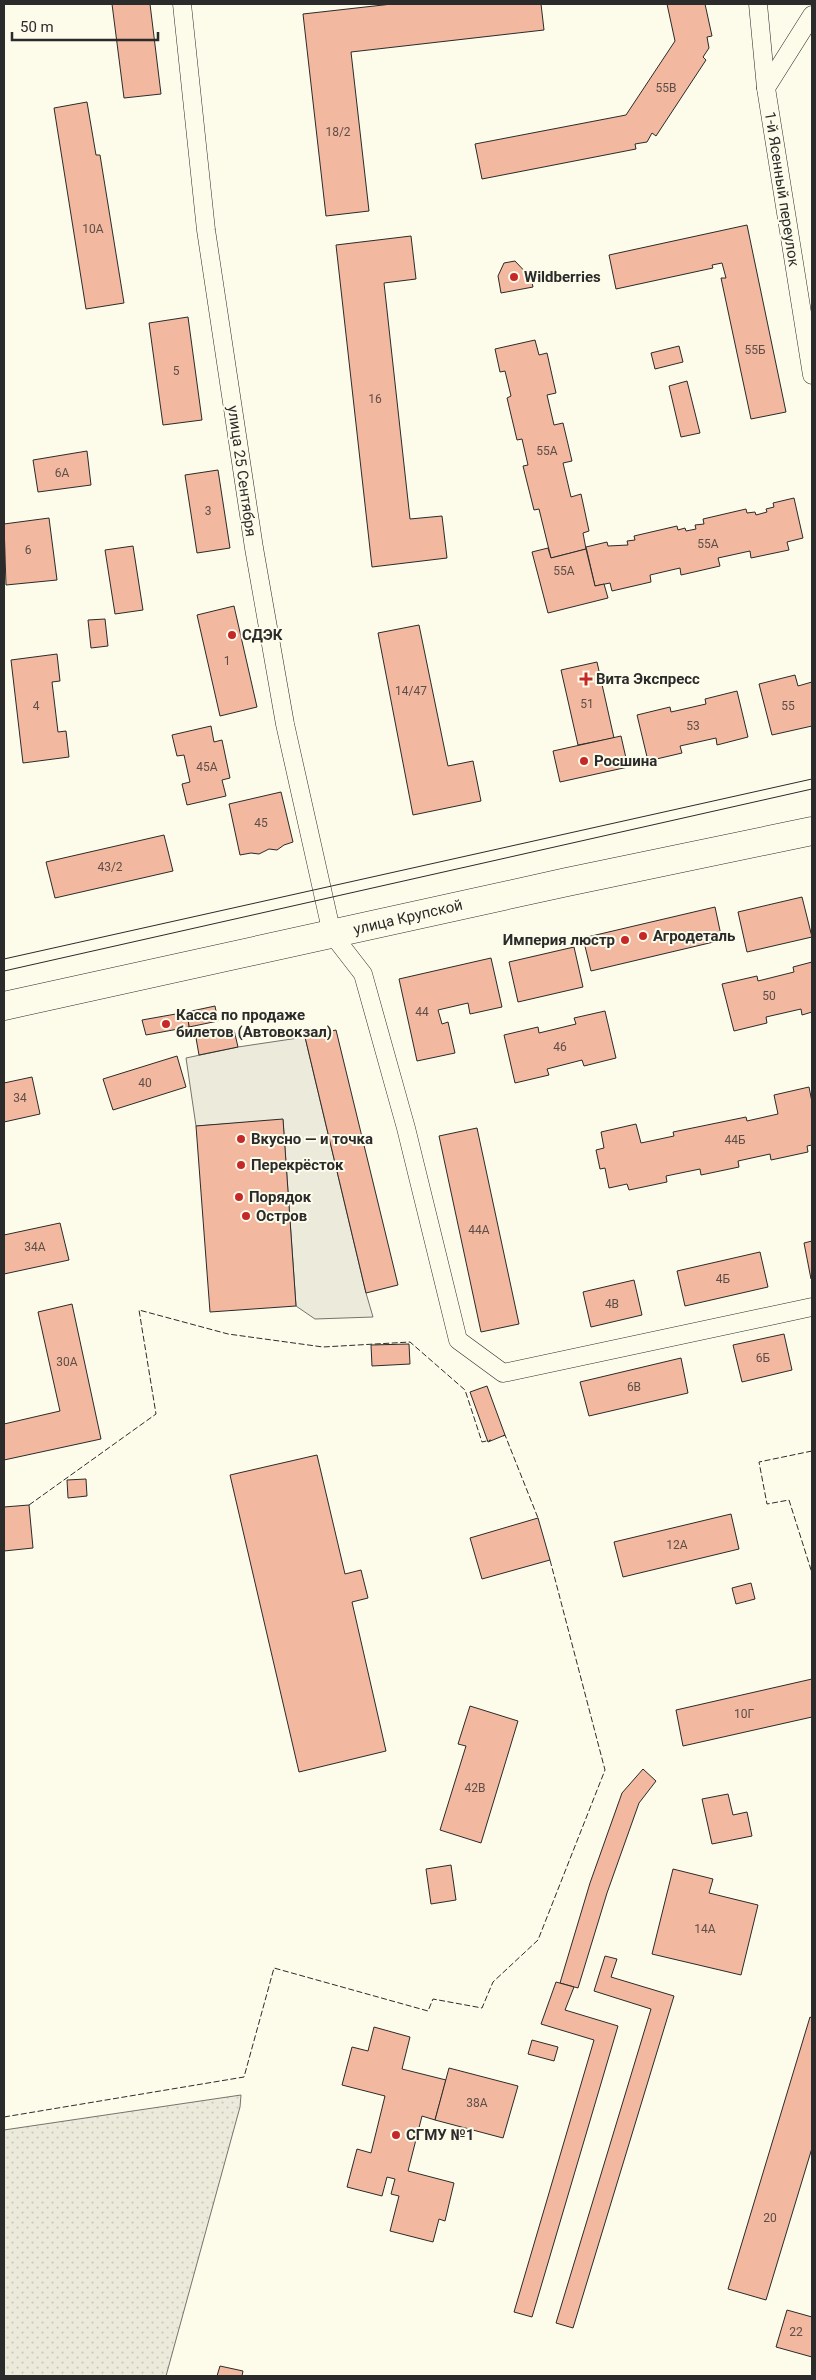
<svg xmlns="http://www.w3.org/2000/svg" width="816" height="2380" font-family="Roboto,sans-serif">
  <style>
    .park { fill: url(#park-dots); stroke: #74746e }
    .parking { fill: #eceadb; stroke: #74746e }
    .building { fill: #f2b8a0; stroke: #2b2b2b }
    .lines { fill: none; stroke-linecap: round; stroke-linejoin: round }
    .street-casing { stroke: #2b2b2b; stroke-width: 19 }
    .primary-casing { stroke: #2b2b2b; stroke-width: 29 }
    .street { stroke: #fdfbea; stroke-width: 18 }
    .primary { stroke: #fdfbea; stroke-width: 28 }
    .tram { stroke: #2b2b2b; stroke-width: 1 }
    .fence { stroke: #2b2b2b; stroke-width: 1; stroke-dasharray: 6 2.5; stroke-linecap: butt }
    .poi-dot { fill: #c62828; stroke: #fdfbea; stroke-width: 2 }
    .labels { text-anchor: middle; stroke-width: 4; stroke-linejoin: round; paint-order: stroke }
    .number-label { font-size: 12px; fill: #5d4e48 }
    .street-label { font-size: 15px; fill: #2b2b2b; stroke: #fdfbea }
    .poi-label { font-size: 15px; font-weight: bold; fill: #2b2b2b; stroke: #fdfbea; text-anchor: start }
  </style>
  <defs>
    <pattern id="park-dots" width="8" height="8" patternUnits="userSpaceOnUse" patternTransform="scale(1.25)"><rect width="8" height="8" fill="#ecebdb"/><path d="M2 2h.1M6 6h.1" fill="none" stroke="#cbcabc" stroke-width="1.8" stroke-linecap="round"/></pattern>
  </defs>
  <rect width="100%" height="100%" fill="#fdfbea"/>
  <polygon class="park" points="241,2095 240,2107 166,2376 4,2376 4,2130"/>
  <polygon class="parking" points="305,1037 366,1293 373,1317 315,1319 296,1306 283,1120 196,1126 186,1058 238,1047"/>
  <g class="building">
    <polygon points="112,4 150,4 161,94 124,98"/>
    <polygon points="392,4 541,4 544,30 351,52 369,211 326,216 303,14"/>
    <polygon points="667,4 705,4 712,36 707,37 709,48 703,57 706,60 656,136 652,133 647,142 635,144 636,149 482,179 475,144 626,115 675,41"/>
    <polygon points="87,102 96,155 100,155 124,303 86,309 54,108"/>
    <polygon points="747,225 786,412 751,419 721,278 726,278 722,263 712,265 713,268 616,289 609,255"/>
    <polygon points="411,236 416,279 384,283 410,519 442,516 447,558 372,567 336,245"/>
    <polygon points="515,261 531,278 533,287 501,293 498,276 504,263"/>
    <polygon points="188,317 202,420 163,425 149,323"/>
    <polygon points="535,340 539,355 547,353 556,393 547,395 554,425 563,423 572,461 563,463 571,497 581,494 589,531 583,533 586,549 551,558 539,509 534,510 523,466 528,465 522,439 517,440 507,398 511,396 505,371 500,372 495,349"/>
    <polygon points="679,346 683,362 655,369 651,353"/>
    <polygon points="687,381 700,433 681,437 669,386"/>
    <polygon points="87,451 91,485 38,492 33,460"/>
    <polygon points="218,470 230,548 197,553 185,475"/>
    <polygon points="794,498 803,538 787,542 789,550 751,558 750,551 718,558 720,566 681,575 680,568 650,575 651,582 612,591 610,583 595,586 586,547 607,542 608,546 628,545 627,541 635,540 634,536 677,526 678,530 685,528 686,531 696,529 695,525 704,524 703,519 746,509 747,513 755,512 756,515 767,512 766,509 774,507 773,503"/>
    <polygon points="49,518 57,580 6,585 4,524"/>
    <polygon points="133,546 143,610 115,614 105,550"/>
    <polygon points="548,548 551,558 586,549 595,586 604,584 608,598 548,613 532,552"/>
    <polygon points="234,606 257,707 220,716 197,615"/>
    <polygon points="105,619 108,646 91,648 88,620"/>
    <polygon points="419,625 448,766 473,761 481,801 413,815 378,633"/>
    <polygon points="57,654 60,681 52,682 58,732 66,731 69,757 23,763 11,660"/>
    <polygon points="597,662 614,738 578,745 561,670"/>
    <polygon points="795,675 798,686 812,682 812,726 772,735 759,684"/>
    <polygon points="737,691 748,737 717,745 716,738 680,746 682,753 648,761 637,715 670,707 671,712 706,704 705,699"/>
    <polygon points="211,726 214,742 222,740 230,778 222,780 226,796 187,805 182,784 190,782 184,755 177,756 172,735"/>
    <polygon points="621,736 628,767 560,782 553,751"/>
    <polygon points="281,792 293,842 284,845 277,850 269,849 259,854 251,853 240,855 229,804"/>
    <polygon points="164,835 173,871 55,898 46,862"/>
    <polygon points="802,897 812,937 747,952 738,912"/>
    <polygon points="715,907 722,940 591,971 583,938"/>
    <polygon points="574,947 583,987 518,1002 509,962"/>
    <polygon points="491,958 502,1007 470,1014 468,1003 438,1010 442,1024 448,1022 455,1053 417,1061 399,979"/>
    <polygon points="812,962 812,1012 802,1015 801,1009 766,1017 767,1023 734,1031 722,984 757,976 758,981 794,972 793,967"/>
    <polygon points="215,1006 218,1021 189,1027 187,1012"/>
    <polygon points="605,1011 616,1058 584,1066 582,1060 547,1069 549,1075 515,1083 504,1035 538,1027 539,1033 576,1024 574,1018"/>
    <polygon points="187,1012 189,1027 146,1035 142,1020"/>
    <polygon points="234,1030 238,1047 199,1055 196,1038"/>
    <polygon points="336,1030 398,1285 366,1293 305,1037"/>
    <polygon points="177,1056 186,1087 113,1110 103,1079"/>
    <polygon points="32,1077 40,1114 4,1122 4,1083"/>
    <polygon points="809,1087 812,1102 812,1145 807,1146 808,1152 771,1160 770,1154 738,1161 739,1167 701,1175 700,1169 666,1176 667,1182 629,1190 627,1184 609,1188 605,1168 600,1169 596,1150 604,1148 601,1132 636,1124 641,1143 674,1136 673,1132 746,1117 747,1121 778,1114 774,1095"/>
    <polygon points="283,1119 296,1306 210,1312 196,1126"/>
    <polygon points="477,1128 519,1324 481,1332 439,1136"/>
    <polygon points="60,1223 69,1260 4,1274 4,1235"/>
    <polygon points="812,1241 812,1279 811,1279 804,1243"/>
    <polygon points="760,1252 768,1287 685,1306 677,1271"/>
    <polygon points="634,1280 642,1315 591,1327 583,1292"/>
    <polygon points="72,1304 101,1439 4,1460 4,1424 60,1411 38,1312"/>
    <polygon points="784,1334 792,1370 742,1382 733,1345"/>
    <polygon points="409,1344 410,1364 372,1366 371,1345"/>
    <polygon points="681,1358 688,1393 589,1416 580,1382"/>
    <polygon points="487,1386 505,1435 488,1442 470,1392"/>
    <polygon points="317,1455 345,1574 361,1570 368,1598 352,1602 386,1751 299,1772 230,1475"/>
    <polygon points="86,1479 87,1496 68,1498 67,1480"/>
    <polygon points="29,1505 33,1548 4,1551 4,1507"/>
    <polygon points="731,1514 739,1549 623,1577 614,1542"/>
    <polygon points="538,1518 550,1560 482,1579 470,1538"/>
    <polygon points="751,1583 755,1599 736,1604 732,1588"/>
    <polygon points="812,1679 812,1717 683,1746 676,1710"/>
    <polygon points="470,1706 518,1721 481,1843 440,1830 466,1746 458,1744"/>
    <polygon points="643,1769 656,1781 639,1803 607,1893 578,1988 560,1983 590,1883 622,1793"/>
    <polygon points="728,1794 733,1815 747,1812 752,1836 712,1844 702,1799"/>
    <polygon points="451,1865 456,1900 431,1904 426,1869"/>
    <polygon points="673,1869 713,1879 709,1893 758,1905 741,1975 652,1954"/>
    <polygon points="605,1956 617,1959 611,1977 674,1996 573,2328 556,2323 651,2009 594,1991"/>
    <polygon points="556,1982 574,1987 565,2010 618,2026 532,2317 514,2312 594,2040 541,2024"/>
    <polygon points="810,2017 812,2018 812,2148 766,2300 728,2289"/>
    <polygon points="374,2027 410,2037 402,2069 446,2080 435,2120 422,2116 408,2171 454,2183 445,2221 439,2219 433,2242 390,2231 399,2196 391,2194 395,2179 387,2177 382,2196 347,2187 357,2149 371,2153 385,2096 342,2085 352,2047 368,2051"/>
    <polygon points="532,2040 558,2047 554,2061 528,2054"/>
    <polygon points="449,2068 518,2086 503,2138 435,2120"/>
    <polygon points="787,2310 812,2317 812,2357 776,2347"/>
    <polygon points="220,2366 243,2371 242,2376 217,2376"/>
  </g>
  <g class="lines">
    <g class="street-casing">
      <g id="street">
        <polyline points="182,4 206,230 254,548 285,724 332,934 363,974 406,1128 458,1340 503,1373 812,1307"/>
        <polyline points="758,4 766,88"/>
        <polyline points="812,15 766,88 812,375"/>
      </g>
    </g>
    <g class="primary-casing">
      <polyline id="primary" points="4,1006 567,882 812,831"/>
    </g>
    <use href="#street" class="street"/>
    <use href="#primary" class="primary"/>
    <g class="tram">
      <polyline points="4,959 812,779"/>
      <polyline points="4,971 812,789"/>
    </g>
    <g class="fence">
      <polyline points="503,1436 505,1435 538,1518"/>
      <polyline points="812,1451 759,1462 767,1504 789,1500 812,1573"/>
      <polyline points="29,1505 156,1414 139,1310 228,1334 323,1347 410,1342 465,1390 482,1442 491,1440"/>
      <polyline points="4,2117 244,2077 274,1968 428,2011 433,1999 482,2008 493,1982 538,1940 605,1770 550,1560"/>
    </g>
  </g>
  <g class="poi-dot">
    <circle cx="514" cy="277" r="5"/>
    <circle cx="232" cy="635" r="5"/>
    <path d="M583.5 671.5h5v5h5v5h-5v5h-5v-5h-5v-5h5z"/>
    <circle cx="584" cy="761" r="5"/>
    <circle cx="643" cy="936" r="5"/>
    <circle cx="625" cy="940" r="5"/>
    <circle cx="166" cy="1024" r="5"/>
    <circle cx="241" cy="1139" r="5"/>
    <circle cx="241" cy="1165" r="5"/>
    <circle cx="239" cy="1197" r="5"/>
    <circle cx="246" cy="1216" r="5"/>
    <circle cx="396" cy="2135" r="5"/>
  </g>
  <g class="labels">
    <g class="number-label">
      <text x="666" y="92">55В</text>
      <text x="338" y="136">18/2</text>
      <text x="93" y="233">10А</text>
      <text x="755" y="354">55Б</text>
      <text x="176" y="375">5</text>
      <text x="375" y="403">16</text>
      <text x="547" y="455">55А</text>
      <text x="62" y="477">6А</text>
      <text x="208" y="515">3</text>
      <text x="708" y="548">55А</text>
      <text x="28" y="554">6</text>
      <text x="564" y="575">55А</text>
      <text x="227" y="665">1</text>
      <text x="411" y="695">14/47</text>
      <text x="587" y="708">51</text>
      <text x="36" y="710">4</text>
      <text x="788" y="710">55</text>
      <text x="693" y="730">53</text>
      <text x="207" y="771">45А</text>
      <text x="261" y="827">45</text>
      <text x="110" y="871">43/2</text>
      <text x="769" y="1000">50</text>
      <text x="422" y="1016">44</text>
      <text x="560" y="1051">46</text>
      <text x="145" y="1087">40</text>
      <text x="20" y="1102">34</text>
      <text x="735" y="1144">44Б</text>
      <text x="479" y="1234">44А</text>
      <text x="35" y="1251">34А</text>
      <text x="723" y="1283">4Б</text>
      <text x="612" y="1308">4В</text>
      <text x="763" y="1362">6Б</text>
      <text x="67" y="1366">30А</text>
      <text x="634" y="1391">6В</text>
      <text x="677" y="1549">12А</text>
      <text x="744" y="1718">10Г</text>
      <text x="475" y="1792">42В</text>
      <text x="705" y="1933">14А</text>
      <text x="477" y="2107">38А</text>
      <text x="770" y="2222">20</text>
      <text x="796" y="2336">22</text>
    </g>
    <g class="street-label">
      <text transform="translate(782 189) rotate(81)" y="5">1-й Ясенный переулок</text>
      <text transform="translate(242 471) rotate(82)" y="5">улица 25 Сентября</text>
      <text transform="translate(408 917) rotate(-13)" y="5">улица Крупской</text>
    </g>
    <g class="poi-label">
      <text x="524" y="282">Wildberries</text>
      <text x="242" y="640">СДЭК</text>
      <text x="596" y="684">Вита Экспресс</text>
      <text x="594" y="766">Росшина</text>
      <text x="653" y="941">Агродеталь</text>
      <text x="615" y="945" text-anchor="end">Империя люстр</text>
      <text x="176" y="1020">Касса по продаже<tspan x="176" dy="17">билетов (Автовокзал)</tspan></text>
      <text x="251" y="1144">Вкусно — и точка</text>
      <text x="251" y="1170">Перекрёсток</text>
      <text x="249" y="1202">Порядок</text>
      <text x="256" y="1221">Остров</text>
      <text x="406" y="2140">СГМУ №1</text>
    </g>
  </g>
  <rect width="816" height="2380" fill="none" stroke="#2b2b2b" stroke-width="10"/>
  <path d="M12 32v8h146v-8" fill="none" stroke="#2b2b2b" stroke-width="2.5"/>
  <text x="20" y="32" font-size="15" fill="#2b2b2b" stroke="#fdfbea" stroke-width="4" paint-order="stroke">50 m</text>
</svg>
